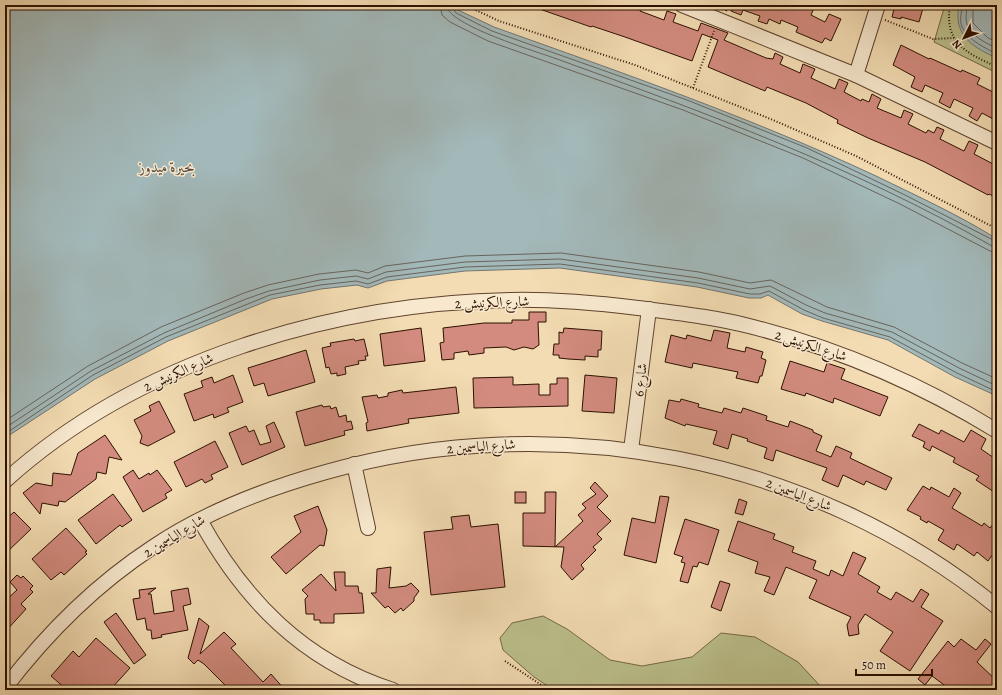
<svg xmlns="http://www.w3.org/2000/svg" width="1002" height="695" font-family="Alegreya,Amiri,serif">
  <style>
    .green { fill: #bbc08c; stroke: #746846 }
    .water { fill: #a2b8b9; stroke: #73756f }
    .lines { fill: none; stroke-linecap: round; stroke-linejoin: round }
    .shore { stroke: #68645c; stroke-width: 1 }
    .building { fill: #d28b7e; stroke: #2d1000 }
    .minor-casing { stroke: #5e432d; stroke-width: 16 }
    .path { stroke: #2d1000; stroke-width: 2; stroke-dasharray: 1 2; stroke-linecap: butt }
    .minor { stroke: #f7e8ce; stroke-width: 14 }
    .labels { text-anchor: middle; stroke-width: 3; stroke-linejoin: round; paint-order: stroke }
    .street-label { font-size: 14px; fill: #2d1000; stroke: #f7e8ce }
    .water-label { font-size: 15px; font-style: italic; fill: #564b41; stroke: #f7e8ce }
  </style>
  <rect width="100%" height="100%" fill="#f3dcb3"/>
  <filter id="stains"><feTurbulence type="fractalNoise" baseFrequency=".005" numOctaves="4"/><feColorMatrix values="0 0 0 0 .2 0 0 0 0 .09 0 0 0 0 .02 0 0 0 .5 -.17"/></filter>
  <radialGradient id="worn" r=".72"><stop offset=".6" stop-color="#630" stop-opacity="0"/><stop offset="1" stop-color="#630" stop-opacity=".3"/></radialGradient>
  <g class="green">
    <polygon points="945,5 997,5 997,73 934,42"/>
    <polygon points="543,616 567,629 610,660 642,666 692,657 721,633 755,637 798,662 824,690 554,690 534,677 503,650 500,638 512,623"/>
  </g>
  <g class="water">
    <path d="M5 5H453L458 10 494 27C623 73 752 118 876 176 917 196 959 215 997 239V396L955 377 888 340 822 321 802 314 768 295 761 298H749L697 287 560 268 465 271 387 281 368 288 357 285 321 289 272 299 168 341 95 379 5 438Z"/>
    <path d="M959 5H997V58C972 47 953 35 959 5Z"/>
  </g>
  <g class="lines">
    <g class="shore">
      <polyline points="440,5 442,15 450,22 488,41 683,110 803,158 900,204 990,251 997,253"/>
      <path d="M446 5C447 25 538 52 557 59 706 113 854 167 992 246L997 247"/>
      <polyline points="451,5 456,13 492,31 687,100 807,148 905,195 997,242"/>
      <path d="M962 5C962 12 959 20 962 27 968 40 985 48 997 54"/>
      <path d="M967 5C967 11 965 18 967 24 971 36 987 44 997 48"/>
      <polyline points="973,5 973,23 988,38 997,42"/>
      <polyline points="5,421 88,366 161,327 244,293 268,285 319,274 356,270 368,273 385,266 465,256 561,253 699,272 750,283 771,280 827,307 894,327 962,363 997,379"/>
      <polyline points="5,428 91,371 164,333 246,299 269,291 320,280 356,276 368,279 386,272 465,262 560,259 698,278 750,289 770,286 806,305 825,313 892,332 959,368 997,386"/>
      <polyline points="5,434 93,375 166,337 270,295 320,285 356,281 368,284 387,277 465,267 560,264 698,283 750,294 760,294 769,291 804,310 823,318 890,337 957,373 997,392"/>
    </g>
  </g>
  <g class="building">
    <polygon points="532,5 642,5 640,11 664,20 667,11 676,14 673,22 698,31 701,23 728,33 724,40 766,58 773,59 775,53 783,57 780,64 800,73 803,64 815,69 811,78 835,89 839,79 848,83 844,92 861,101 862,99 869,102 872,94 881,99 877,108 901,118 904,110 913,114 908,124 926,133 928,130 934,133 937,127 944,130 940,139 964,151 969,141 978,145 974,154 997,166 997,198 989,194 988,195 925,162 868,138 837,123 838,120 806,103 767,87 765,91 708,67 718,40 702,34 692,61 625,37 592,26 591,27 531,6"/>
    <polygon points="732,5 807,5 814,8 811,15 825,22 829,14 841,19 831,41 825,38 822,43 796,32 798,27 781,20 780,24 769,19 767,24 758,21 760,16 743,10 741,15 731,11"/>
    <polygon points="895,5 920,5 920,8 923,8 919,22 901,17 901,19 892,17"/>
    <polygon points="901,45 929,59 930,58 961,72 962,70 980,78 977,84 997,94 997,121 982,113 977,121 969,116 973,108 954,99 950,108 939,102 943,93 925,85 922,92 911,87 915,77 893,65"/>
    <polygon points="529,312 546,312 546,322 538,322 539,345 533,349 524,347 514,350 506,347 484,348 484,353 469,355 468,351 454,353 454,359 442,360 440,343 444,342 443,328 484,323 512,323 512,320 529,320"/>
    <polygon points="421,328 425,361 384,366 380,334"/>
    <polygon points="564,328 602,331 601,350 598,350 598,357 585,356 585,360 568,359 559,358 559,355 553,355 554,344 559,344 559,332 563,333"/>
    <polygon points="714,330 730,333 727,348 745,352 746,347 763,352 761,358 766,360 762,376 760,376 758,383 736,378 738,372 693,363 692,368 665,362 671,335 686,339 687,335 711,341"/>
    <polygon points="354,339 355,341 364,339 368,356 365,356 366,360 358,361 359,364 345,367 346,374 337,376 337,373 331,374 329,367 326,368 322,348 331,346 330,343"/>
    <polygon points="306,350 315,382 268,396 264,383 254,386 248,368"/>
    <polygon points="790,361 824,372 827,363 845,369 841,379 888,397 880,416 834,398 833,403 806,393 805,396 781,389"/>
    <polygon points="233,375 243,402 227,408 229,412 214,418 213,414 194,421 184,394 203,387 201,381 212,377 214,383"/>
    <polygon points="585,375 617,378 614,413 582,411"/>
    <polygon points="513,377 513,385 539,384 539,395 550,395 550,384 557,384 557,378 568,378 568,406 474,408 473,378"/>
    <polygon points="456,387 459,413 408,419 409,423 367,431 366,423 368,422 362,397 377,395 378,398 388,396 388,393 402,390 403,393"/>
    <polygon points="681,399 699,404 698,407 722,413 724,408 741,413 743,408 767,416 766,420 788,427 790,421 813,430 813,432 822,436 816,451 831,457 836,446 852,453 850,458 892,478 886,490 866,481 864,485 843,475 838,487 822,480 827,468 776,450 773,461 764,458 767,448 747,441 748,439 732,434 728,449 713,444 717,431 686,424 685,426 665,418 669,400 680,402"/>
    <polygon points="159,401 175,432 148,446 140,443 142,436 134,420 151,411 149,406"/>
    <polygon points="322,405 323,407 330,406 331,409 336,407 339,417 346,415 347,422 351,421 353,429 344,431 345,435 305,446 296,412"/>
    <polygon points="274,422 285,447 242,465 229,433 246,426 249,432 254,430 260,445 271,442 266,426"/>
    <polygon points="919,424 939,434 941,430 964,442 971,430 986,439 981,449 997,460 997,494 976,480 979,476 953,462 955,458 932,446 930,451 923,447 925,442 912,436"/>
    <polygon points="105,435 122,460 109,457 106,474 97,472 96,479 65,502 59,501 58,506 42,503 40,514 23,493 36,483 52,486 53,473 71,475 78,453"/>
    <polygon points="215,441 228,467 211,475 213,479 205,483 202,479 186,487 174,462"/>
    <polygon points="133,470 139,479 149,473 150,475 157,470 172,490 165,494 167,498 143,512 123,477"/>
    <polygon points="595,482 608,496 597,507 611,521 597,534 602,539 593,547 596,550 581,565 584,569 572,580 561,567 564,547 523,546 523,513 545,513 545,492 556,492 555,547 583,521 578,515 586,508 582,504 596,494 590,488"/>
    <polygon points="923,486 930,490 931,487 949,497 954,488 961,493 952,508 982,526 984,523 990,528 997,519 997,548 988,561 977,552 974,556 957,544 954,550 938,540 944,530 928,521 927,523 920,519 921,517 907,510"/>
    <rect x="515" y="492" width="11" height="11"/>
    <polygon points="113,494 132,520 122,527 120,525 96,544 78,520"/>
    <polygon points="660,496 669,497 656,563 624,555 632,518 655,523"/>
    <polygon points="739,499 747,502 743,515 735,513"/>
    <polygon points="318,506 327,530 324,546 320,545 286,574 271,557 301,532 294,516"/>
    <polygon points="14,512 31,529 5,554 5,520"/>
    <polygon points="469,515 471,527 498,524 505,587 431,595 424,532 453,529 451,517"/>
    <polygon points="685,519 719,530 708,565 699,562 697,567 693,566 688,583 680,581 685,563 681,562 683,557 674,554"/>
    <polygon points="738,521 775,534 773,539 794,547 792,552 816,561 813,569 829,576 831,570 843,576 853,552 866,558 858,574 880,587 877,592 891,600 896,592 913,602 921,589 929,594 921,607 943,621 910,671 880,651 893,632 865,614 858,625 859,634 849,636 847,625 851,617 809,598 817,580 786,567 774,595 764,591 770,577 755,573 758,562 728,551"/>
    <polygon points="66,528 87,551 85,552 87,554 64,575 61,572 51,580 32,559"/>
    <polygon points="391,567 389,588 406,586 411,583 419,591 414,598 414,601 403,611 401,608 395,613 388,606 385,608 371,593 376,593 377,569"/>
    <polygon points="334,572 345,572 345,586 358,586 359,593 362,593 364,613 334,614 334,623 320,623 320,620 314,620 314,614 306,614 305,599 308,596 302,590 321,574 336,591"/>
    <polygon points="17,575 21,578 23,576 33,586 30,589 33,592 21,604 26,609 5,632 5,601 17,590 10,582"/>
    <polygon points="720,581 730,584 721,611 711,607"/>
    <polygon points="156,588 148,594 151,594 154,614 174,611 171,591 188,588 191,604 183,606 188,630 161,635 162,637 152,639 151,630 147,630 145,618 137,620 133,599 140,598 139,590"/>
    <polygon points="116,613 146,655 134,664 104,622"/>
    <polygon points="199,618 209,626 200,654 224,632 236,644 231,648 263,682 271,674 285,690 230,690 204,664 198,660 194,664 188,658"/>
    <polygon points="96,638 130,668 110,690 67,690 51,676 73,651 79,657"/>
    <polygon points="961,639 976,650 985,639 991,644 977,662 997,681 997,690 951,690 932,676 925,685 918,679 948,641 954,647"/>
  </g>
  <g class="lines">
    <g class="minor-casing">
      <g id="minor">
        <polyline points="682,5 856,75 997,143"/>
        <polyline points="856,75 878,5"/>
        <polyline points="631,450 649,309"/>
        <polyline points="354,464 368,528"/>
        <path d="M5 481C138 360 334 303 511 300 553 299 596 303 638 308 677 313 715 317 753 327 839 349 922 385 997 431"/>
        <path d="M200 520C244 600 303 661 393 690"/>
        <path d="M5 688C47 633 95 585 153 547 205 512 265 489 326 472 554 407 812 456 997 607"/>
      </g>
    </g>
    <g class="path">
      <polyline points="465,5 499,21 635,65 773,120 856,156 997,229"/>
      <path d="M950 5C944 44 967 53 997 67"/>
      <polyline points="726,11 729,5"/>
      <polyline points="885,20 933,39 954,38"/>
      <polyline points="693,88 714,31"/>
      <polyline points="505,661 549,690"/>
    </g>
    <use href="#minor" class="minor"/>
  </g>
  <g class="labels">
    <g class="street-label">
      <text transform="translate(492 302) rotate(-2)" y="5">شارع الكرنيش 2</text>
      <text transform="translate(811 345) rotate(18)" y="5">شارع الكرنيش 2</text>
      <text transform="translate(178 372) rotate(-24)" y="5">شارع الكرنيش 2</text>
      <text transform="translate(640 380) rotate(-83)" y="5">شارع 6</text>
      <text transform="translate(481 446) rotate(-4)" y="5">شارع الياسمين 2</text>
      <text transform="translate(799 494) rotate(21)" y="5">شارع الياسمين 2</text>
      <text transform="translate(174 536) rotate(-31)" y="5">شارع الياسمين 2</text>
    </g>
    <g class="water-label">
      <text x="167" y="172">بحيرة ميدوز</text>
    </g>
  </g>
  <rect width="1002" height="695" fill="none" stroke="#f3dcb3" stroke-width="20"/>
  <rect x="6" y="6" width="990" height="683" fill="none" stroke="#2d1000" stroke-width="2"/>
  <rect x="10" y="10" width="982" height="675" fill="none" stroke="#2d1000"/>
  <g transform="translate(964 38) rotate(228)" stroke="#f7e8ce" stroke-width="3" paint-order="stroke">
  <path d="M0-3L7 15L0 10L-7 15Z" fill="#2d1000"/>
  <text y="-6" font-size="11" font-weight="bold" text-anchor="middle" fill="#2d1000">N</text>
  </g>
  <path d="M856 669v6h76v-6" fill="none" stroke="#2d1000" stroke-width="2"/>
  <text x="862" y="669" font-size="12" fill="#2d1000" stroke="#f7e8ce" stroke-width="3" paint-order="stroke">50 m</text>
  <rect width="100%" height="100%" filter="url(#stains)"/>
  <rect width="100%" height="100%" fill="url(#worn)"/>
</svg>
